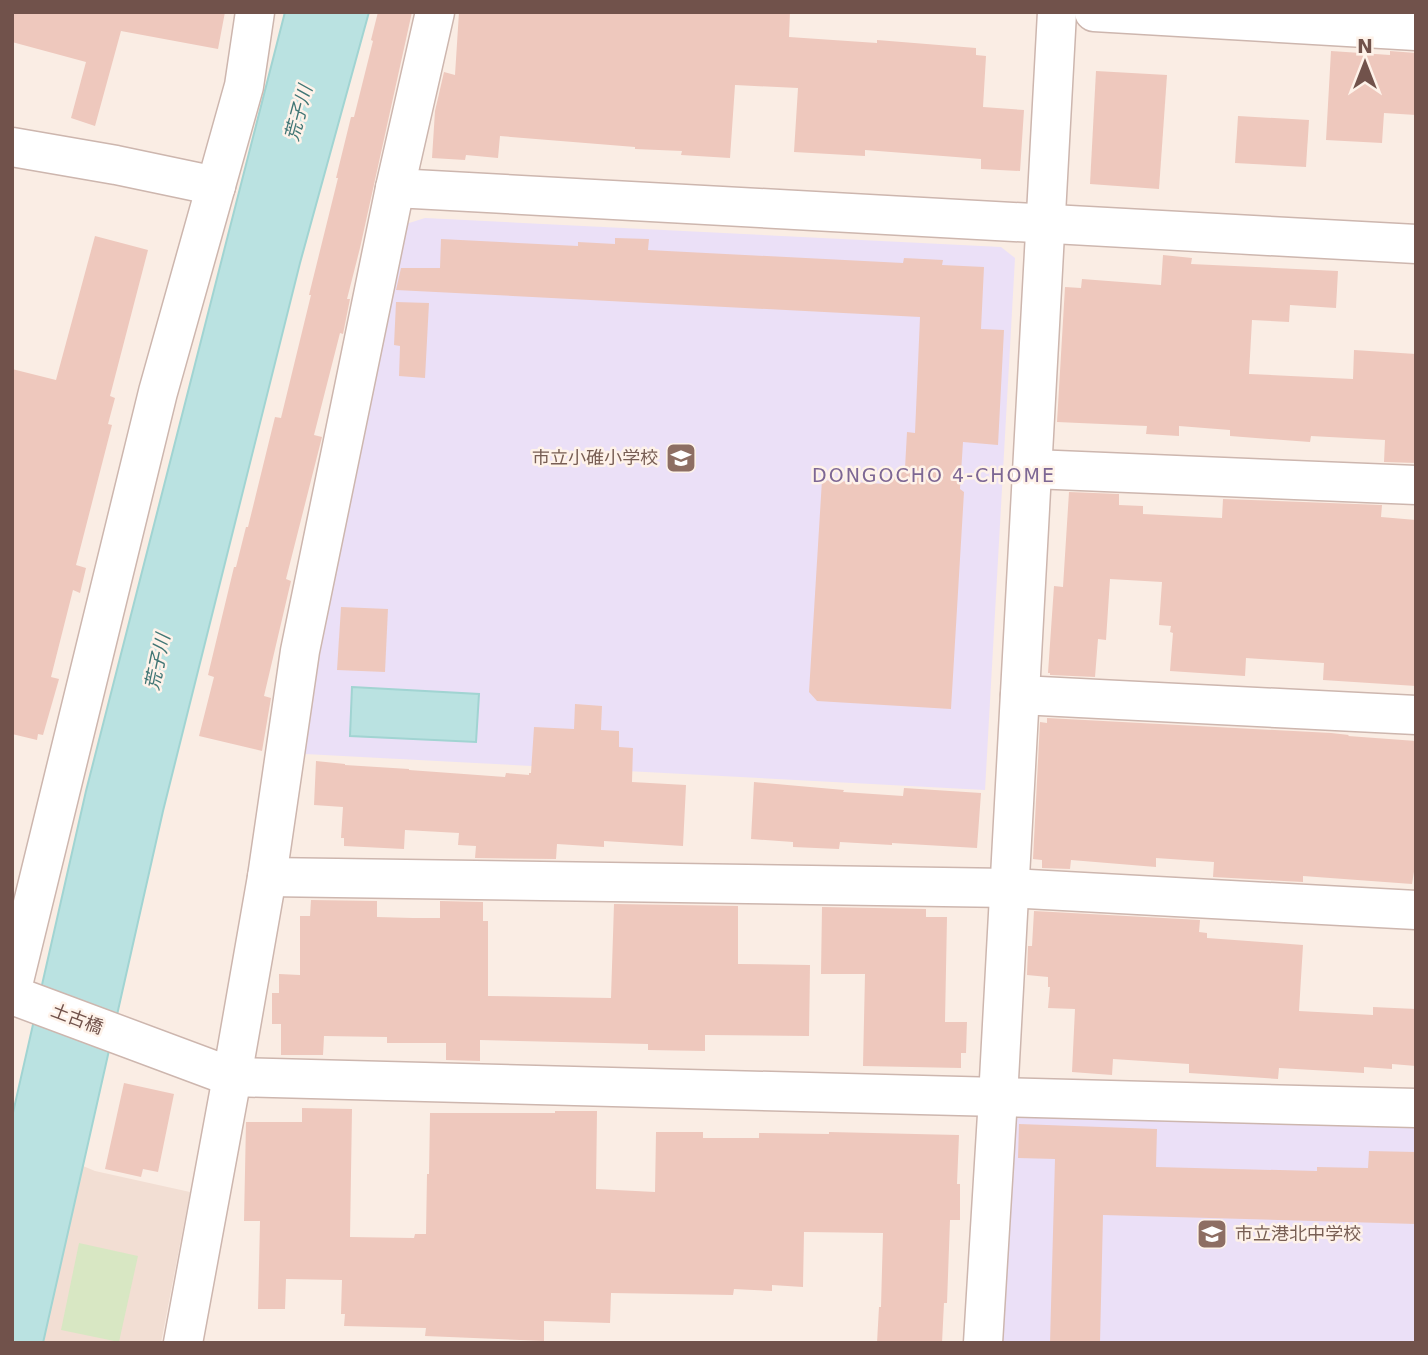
<svg xmlns="http://www.w3.org/2000/svg" width="1428" height="1355" font-family="'DejaVu Sans','Noto Sans JP',sans-serif">
  <style>
    .residential { fill: #f2ded3 }
    .education { fill: #ebe0f7 }
    .green { fill: #d8e7c3 }
    .water { fill: #bae2e1; stroke: #a1d4d2; stroke-width: 2 }
    .building { fill: #eec8bd }
    .lines { fill: none; stroke-linecap: round; stroke-linejoin: round }
    .minor-casing { stroke: #cdb6ae; stroke-width: 41 }
    .minor { stroke: #fff; stroke-width: 38 }
    .labels { text-anchor: middle; stroke-width: 5; stroke-linejoin: round; paint-order: stroke }
    .education-label { font-size: 18px; fill: #785e54; stroke: #fef2e9; text-anchor: end }
    .street-label { font-size: 18px; fill: #71524b; stroke: #fef2e9 }
    .water-label { font-size: 19px; font-style: italic; fill: #407675; stroke: #fef2e9 }
    .neighbourhood-label { font-size: 19px; letter-spacing: 2px; fill: #7d6794; stroke: #fef2e9 }
  </style>
  <rect width="100%" height="100%" fill="#faede4"/>
  <polygon class="residential" points="83,1166 95,1171 190,1192 161,1343 43,1343"/>
  <g class="education">
    <polygon points="425,218 1001,247 1015,258 985,790 305,754 317,658 406,224"/>
    <polygon points="1023,1114 1416,1125 1416,1343 1002,1343 1014,1122"/>
  </g>
  <polygon class="green" points="79,1243 138,1256 119,1342 61,1330"/>
  <g class="water">
    <polygon points="285,12 369,12 300,263 163,811 43,1343 12,1343 12,1117 86,791"/>
    <polygon points="352,687 479,694 476,742 350,736"/>
  </g>
  <g class="building">
    <polygon points="12,12 225,12 218,49 121,31 95,126 71,118 86,62 12,42"/>
    <polygon points="378,12 412,12 360,248 347,299 350,299 343,334 340,333 314,435 322,437 286,579 291,581 264,696 271,698 262,751 199,736 214,677 208,675 234,567 236,567 246,527 248,527 275,417 281,418 311,295 309,295 338,178 336,178 351,117 354,117 373,41 371,40"/>
    <polygon points="459,12 790,12 789,37 877,43 877,40 976,48 976,55 986,56 983,107 1024,110 1020,171 981,169 981,159 943,156 865,150 865,156 794,152 798,88 735,85 730,158 681,155 682,151 635,149 635,147 500,136 498,158 466,155 465,160 432,158 435,111 444,72 455,75"/>
    <polygon points="1331,51 1390,55 1390,51 1416,53 1416,115 1384,113 1382,143 1326,140"/>
    <polygon points="1096,71 1167,75 1159,189 1090,184"/>
    <polygon points="1238,116 1309,120 1306,167 1235,163"/>
    <polygon points="95,236 148,250 110,396 115,398 108,424 112,425 76,565 86,568 80,593 73,590 51,677 59,679 43,735 38,734 37,740 12,734 12,369 56,380"/>
    <polygon points="615,238 649,239 648,250 903,263 904,258 943,260 942,265 984,267 981,329 1004,330 998,445 963,442 960,489 964,492 951,709 817,701 809,692 822,480 886,484 905,468 907,432 915,433 920,317 396,290 401,268 440,268 441,239 578,246 578,242 615,244"/>
    <polygon points="1163,255 1192,258 1191,264 1338,271 1336,308 1290,305 1289,322 1252,320 1249,374 1353,379 1354,350 1416,354 1416,463 1384,462 1385,440 1311,436 1310,442 1230,436 1230,430 1179,426 1179,436 1146,434 1147,426 1057,422 1065,287 1081,288 1082,279 1161,285"/>
    <polygon points="396,302 429,303 425,378 399,376 400,346 394,345"/>
    <polygon points="1069,492 1119,494 1119,505 1143,506 1143,514 1222,518 1223,499 1382,505 1381,517 1416,520 1416,686 1323,680 1324,663 1246,658 1245,676 1170,671 1173,633 1170,632 1171,626 1159,625 1162,582 1110,579 1106,640 1098,639 1095,677 1050,675 1050,673 1048,673 1054,586 1063,587"/>
    <polygon points="341,607 388,609 385,672 337,670"/>
    <polygon points="575,704 602,706 601,730 619,731 619,747 633,748 632,782 686,785 683,846 604,841 604,847 557,844 556,859 475,858 476,846 458,845 459,833 405,830 404,849 344,846 344,838 341,838 343,807 314,805 316,761 345,764 345,765 409,769 409,770 505,777 506,773 529,775 529,773 531,773 534,727 574,729"/>
    <polygon points="1047,718 1331,733 1349,735 1348,736 1416,741 1416,859 1412,884 1303,876 1303,882 1213,877 1214,862 1156,858 1156,867 1071,860 1070,869 1042,868 1042,860 1033,859 1040,722 1047,723"/>
    <polygon points="754,782 844,790 843,792 903,796 904,788 981,793 977,848 892,843 892,845 840,842 839,849 793,847 793,842 751,839"/>
    <polygon points="311,900 377,901 377,917 413,918 440,918 440,901 483,902 483,921 488,921 488,996 611,998 614,904 738,906 738,964 810,965 809,1036 705,1035 705,1051 648,1050 648,1044 480,1040 480,1061 446,1060 446,1043 387,1043 387,1037 324,1036 323,1055 281,1055 281,1024 272,1024 272,993 279,993 279,974 300,975 300,916 310,916"/>
    <polygon points="822,907 926,909 926,917 947,917 945,1022 967,1022 966,1053 961,1053 961,1068 863,1066 865,974 821,974"/>
    <polygon points="1034,911 1200,920 1199,932 1207,933 1207,938 1303,945 1299,1011 1373,1015 1373,1007 1416,1009 1416,1066 1392,1064 1392,1069 1364,1067 1364,1073 1279,1068 1278,1079 1189,1073 1189,1064 1113,1059 1112,1075 1072,1072 1075,1009 1048,1008 1050,987 1048,987 1048,977 1027,975 1028,946 1032,946"/>
    <polygon points="124,1083 174,1094 158,1172 143,1169 141,1177 105,1169"/>
    <polygon points="302,1108 352,1109 350,1237 414,1238 415,1234 426,1234 427,1174 429,1174 430,1113 555,1113 555,1111 597,1111 596,1189 655,1192 656,1132 703,1132 703,1138 759,1138 759,1133 829,1134 829,1132 959,1135 957,1184 960,1184 960,1220 950,1220 947,1303 944,1303 942,1343 877,1343 879,1307 881,1307 883,1233 804,1232 803,1287 772,1285 772,1291 734,1289 733,1295 611,1293 610,1323 544,1321 544,1341 425,1336 426,1328 344,1326 345,1314 341,1314 342,1280 286,1279 285,1309 258,1309 260,1221 244,1221 246,1122 302,1122"/>
    <polygon points="1019,1124 1157,1129 1156,1167 1317,1171 1317,1167 1368,1168 1369,1151 1416,1152 1416,1224 1103,1215 1100,1343 1050,1343 1055,1159 1018,1158"/>
  </g>
  <g class="lines">
    <g class="minor-casing">
      <g id="minor">
        <polyline points="1094,12 1416,31"/>
        <polyline points="12,147 116,165 216,186"/>
        <polyline points="395,188 1416,244"/>
        <polyline points="1033,469 1416,485"/>
        <polyline points="1020,695 1416,715"/>
        <polyline points="267,877 1009,888 1416,910"/>
        <polyline points="12,989 158,392 244,86 255,12"/>
        <polyline points="12,995 232,1077 1416,1108"/>
        <polyline points="183,1343 232,1077 267,877 300,651 395,188 435,12"/>
        <polyline points="983,1343 998,1098 1057,12"/>
      </g>
    </g>
    <use href="#minor" class="minor"/>
  </g>
  <defs>
    <g id="school-square" transform="scale(1.575)"><rect x="-9" y="-9" width="18" height="18" rx="4" fill="#8d6e63" stroke="#fef2e9"/><path d="M0-5L7-2L0 1L-7-2ZM-4 1L0 2.5L4 1V4Q0 6-4 4Z" fill="#fff"/></g>
  </defs>
  <g fill-rule="evenodd">
    <use href="#school-square" x="681" y="458"/>
    <use href="#school-square" x="1212" y="1234"/>
  </g>
  <g class="labels">
    <g class="education-label">
      <text x="658" y="464">市立小碓小学校</text>
      <text x="1235" y="1240" text-anchor="start">市立港北中学校</text>
    </g>
    <g class="street-label">
      <text transform="translate(77 1019) rotate(21)" y="6">土古橋</text>
    </g>
    <g class="water-label">
      <text transform="translate(298 113) rotate(-75)" y="7">荒子川</text>
      <text transform="translate(157 662) rotate(-78)" y="7">荒子川</text>
    </g>
    <g class="neighbourhood-label">
      <text x="934" y="482">DONGOCHO 4-CHOME</text>
    </g>
  </g>
  <rect width="1428" height="1355" fill="none" stroke="#71524b" stroke-width="28"/>
  <g transform="translate(1365 63)" stroke="#fef2e9" stroke-width="5" paint-order="stroke">
  <path d="M0-5L12 26L0 18L-12 26Z" fill="#71524b"/>
  <text y="-10" font-size="19" font-weight="bold" text-anchor="middle" fill="#71524b">N</text>
  </g>
</svg>
